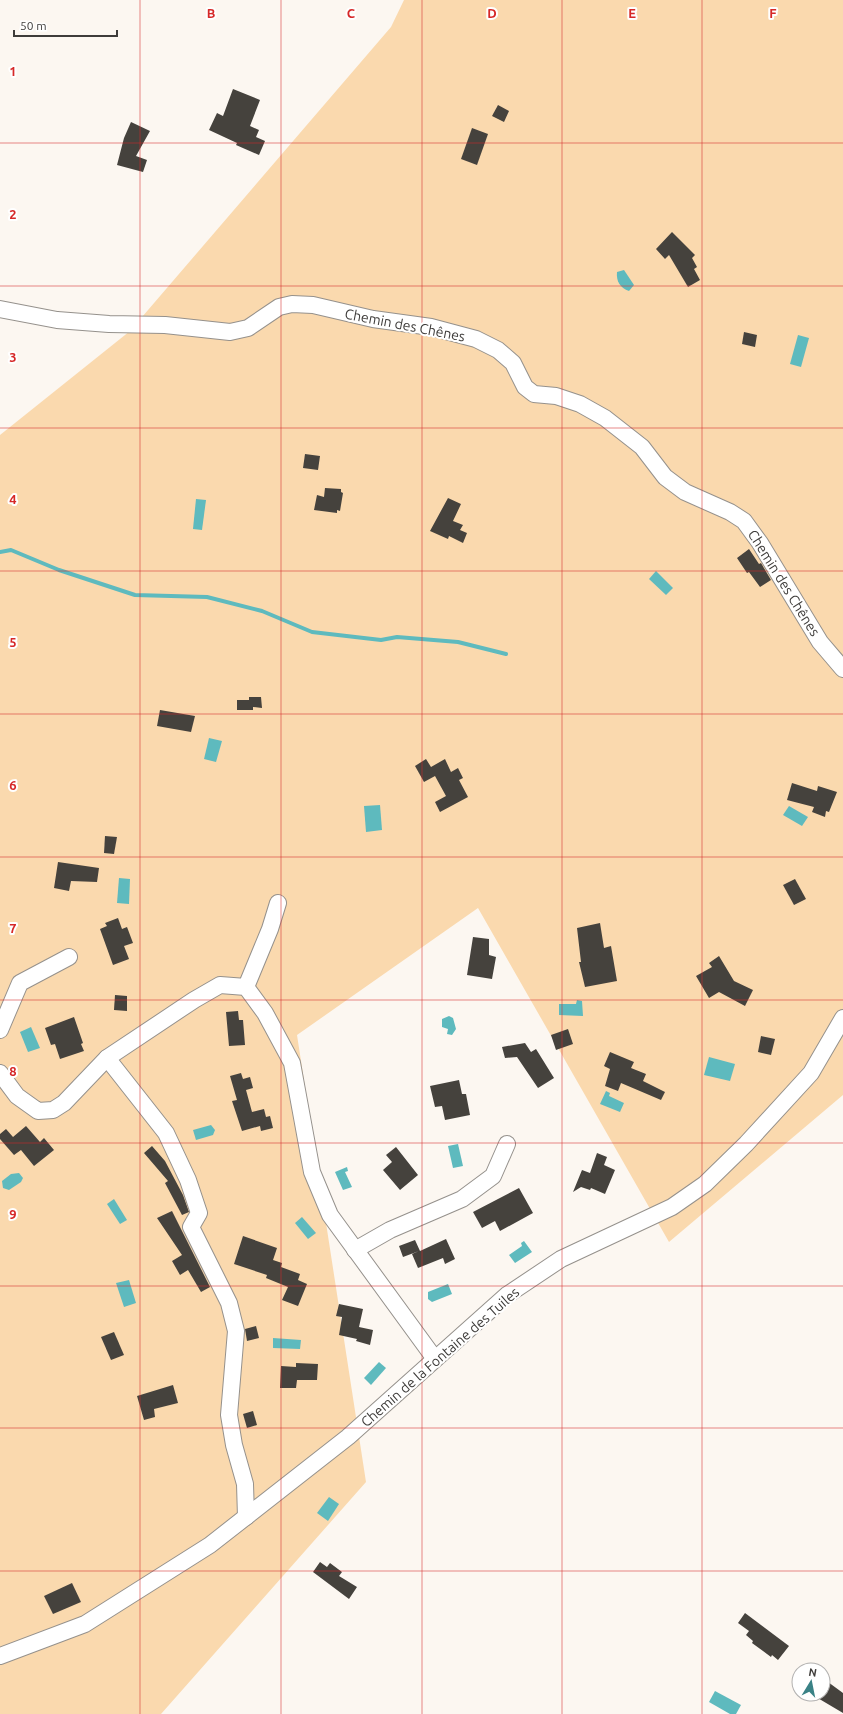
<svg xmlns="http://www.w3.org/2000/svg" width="843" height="1714" font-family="Ubuntu,sans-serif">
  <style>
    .green { fill: #fad9ae }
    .water { fill: #5ebabe }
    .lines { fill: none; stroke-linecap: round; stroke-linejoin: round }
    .stream { stroke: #5ebabe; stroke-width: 4 }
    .building { fill: #45423d }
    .minor-casing { stroke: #95918c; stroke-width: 18 }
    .minor { stroke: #fff; stroke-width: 16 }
    .grid { fill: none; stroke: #d62828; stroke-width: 1; stroke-opacity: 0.55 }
    .labels { text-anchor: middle; stroke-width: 4; stroke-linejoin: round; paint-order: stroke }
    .street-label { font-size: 14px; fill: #3e3c3a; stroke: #fff }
    .grid-label { font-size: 13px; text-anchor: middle; font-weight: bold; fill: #d62828; stroke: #fff; stroke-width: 4; stroke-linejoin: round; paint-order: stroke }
  </style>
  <rect width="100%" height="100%" fill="#fcf7f1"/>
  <polygon class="green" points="404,0 843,0 843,1095 669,1242 478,908 297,1035 366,1482 161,1714 0,1714 0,435 130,331 391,27"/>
  <g class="water">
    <path d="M624 270 634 285 629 291C620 288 616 281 617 272Z"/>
    <polygon points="798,335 809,338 801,367 790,364"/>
    <polygon points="196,499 206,500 202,530 193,529"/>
    <polygon points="656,571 673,588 666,595 649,579"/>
    <polygon points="209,738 222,741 216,762 204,759"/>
    <polygon points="380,805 382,830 366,832 364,806"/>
    <polygon points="789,806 808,817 802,826 783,815"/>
    <polygon points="119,878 130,879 129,904 117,903"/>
    <polygon points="577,1000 582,1001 583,1016 559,1015 559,1004 576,1004"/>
    <polygon points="449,1016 453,1018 456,1029 452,1035 447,1034 448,1029 442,1027 442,1019"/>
    <polygon points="31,1027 40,1048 28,1052 20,1032"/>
    <polygon points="709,1057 735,1064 730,1081 704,1075"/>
    <polygon points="606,1091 610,1093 609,1096 624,1103 620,1112 600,1104"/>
    <polygon points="211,1125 215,1130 213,1135 196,1140 193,1130"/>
    <polygon points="458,1144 463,1166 453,1168 448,1146"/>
    <polygon points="347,1167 348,1171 345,1172 352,1187 343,1190 335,1172"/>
    <polygon points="19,1173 23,1178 21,1182 9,1190 3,1188 2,1181 11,1174"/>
    <polygon points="114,1199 127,1220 120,1224 107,1204"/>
    <polygon points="302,1217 316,1233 308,1239 295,1223"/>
    <polygon points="524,1241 532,1252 515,1263 509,1255 522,1246 521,1243"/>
    <polygon points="129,1280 136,1303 124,1307 116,1283"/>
    <polygon points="448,1284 452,1294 432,1302 428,1299 428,1292"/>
    <polygon points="273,1338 301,1340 300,1349 273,1348"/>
    <polygon points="379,1362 386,1368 371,1385 364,1378"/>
    <polygon points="329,1497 339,1504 328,1521 317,1513"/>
    <polygon points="715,1691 741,1705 736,1714 730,1714 709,1702"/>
  </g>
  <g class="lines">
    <polyline class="stream" points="0,552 11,550 59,570 135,595 207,597 262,611 312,632 381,640 397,637 458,642 506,654"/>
  </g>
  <g class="building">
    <polygon points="233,89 260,100 250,126 259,130 256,137 265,141 259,155 236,145 237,143 209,130 217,113 223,116"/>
    <polygon points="498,105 509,111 504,122 492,116"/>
    <polygon points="131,122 150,131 136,156 147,160 143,172 117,165 124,138"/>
    <polygon points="472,128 488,134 477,165 461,159"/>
    <polygon points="672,232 695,255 692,258 697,267 694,269 700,280 688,287 669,255 665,259 656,249"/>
    <polygon points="744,332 757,335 755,347 742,344"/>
    <polygon points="305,454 320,456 318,470 303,468"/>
    <polygon points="325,488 341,489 341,492 343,493 340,511 337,510 337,513 314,510 317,495 324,497"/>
    <polygon points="448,498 461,504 453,521 463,525 460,530 467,533 463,543 449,536 448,539 430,531"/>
    <polygon points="749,549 759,564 761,563 771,580 760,587 749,572 747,573 737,558"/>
    <polygon points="249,697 261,697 262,708 253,707 253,710 237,710 237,700 249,700"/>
    <polygon points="160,710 195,716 191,732 157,726"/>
    <polygon points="426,759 431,767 445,759 451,772 458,768 463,778 459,780 468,797 440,812 435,802 446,796 435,776 424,782 415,766"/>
    <polygon points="792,783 817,791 818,786 837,792 829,812 826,811 825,817 812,812 814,807 787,800"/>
    <polygon points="105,836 117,837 114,854 104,853"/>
    <polygon points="58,862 99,868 97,882 71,881 69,891 54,888"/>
    <polygon points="795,879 806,899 794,905 783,885"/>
    <polygon points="118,918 122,929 127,927 133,943 124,946 129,959 113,965 100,929 107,926 105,923"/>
    <polygon points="600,923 604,948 611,946 617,981 585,987 579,962 581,962 577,928"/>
    <polygon points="473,937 489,939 489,955 496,957 492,979 467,975"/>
    <polygon points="719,956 734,981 753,990 745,1006 719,992 709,998 696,976 712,967 709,963"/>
    <polygon points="115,995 127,996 127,1011 114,1010"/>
    <polygon points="238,1011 239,1020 243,1020 245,1045 229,1046 226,1012"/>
    <polygon points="74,1017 83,1043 81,1044 84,1051 60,1059 55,1044 51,1045 45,1028"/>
    <polygon points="568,1029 573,1044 556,1050 551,1035"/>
    <polygon points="761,1036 775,1039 771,1055 758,1052"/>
    <polygon points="525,1043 531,1052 536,1049 554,1078 538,1088 517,1057 505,1058 502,1047"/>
    <polygon points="610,1052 634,1062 631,1068 646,1074 643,1081 665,1092 661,1100 621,1083 618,1091 605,1086 610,1069 604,1066"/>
    <polygon points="241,1073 243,1079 250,1077 253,1088 246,1090 252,1112 264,1109 266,1117 270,1116 273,1128 261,1131 260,1126 242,1131 232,1101 237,1100 230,1076"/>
    <polygon points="459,1080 462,1094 466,1094 470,1115 445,1120 442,1106 435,1107 430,1086"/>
    <polygon points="26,1126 40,1142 44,1138 54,1150 34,1166 21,1150 14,1155 0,1139 0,1134 6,1129 13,1137"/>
    <polygon points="152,1146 165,1161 183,1195 189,1212 182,1215 165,1183 168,1181 144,1153"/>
    <polygon points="396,1147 418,1175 400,1190 383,1170 392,1162 386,1155"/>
    <polygon points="597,1153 607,1157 604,1165 615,1170 605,1194 591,1188 590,1190 581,1187 573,1192 582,1170 590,1173"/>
    <polygon points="519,1188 533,1213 500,1231 495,1221 482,1228 473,1212"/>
    <polygon points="172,1211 210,1287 201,1292 188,1270 180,1275 172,1261 182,1255 157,1218"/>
    <polygon points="243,1236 277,1248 273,1260 282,1263 281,1267 300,1274 298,1280 307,1284 298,1306 282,1300 288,1287 266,1278 267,1275 234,1264"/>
    <polygon points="446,1239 455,1259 445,1264 443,1258 418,1268 412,1254 419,1251 403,1257 399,1246 415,1240 420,1251"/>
    <polygon points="339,1304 363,1309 359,1327 373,1330 370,1345 356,1341 357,1339 339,1335 342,1317 336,1316"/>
    <polygon points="256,1326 259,1338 247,1341 245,1329"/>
    <polygon points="114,1332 124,1355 111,1360 101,1337"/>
    <polygon points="296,1363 318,1364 317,1380 297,1380 296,1388 280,1388 281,1366 296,1367"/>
    <polygon points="173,1385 178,1403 154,1409 155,1417 144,1420 137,1396"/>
    <polygon points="253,1411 257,1425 247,1428 243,1414"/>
    <polygon points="320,1562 327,1567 330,1563 342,1572 339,1576 357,1587 349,1599 313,1572"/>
    <polygon points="72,1583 81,1602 53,1614 44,1596"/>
    <polygon points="745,1613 789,1646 778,1660 772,1655 771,1657 752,1643 753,1641 746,1635 749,1631 738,1623"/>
    <polygon points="828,1682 843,1693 843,1713 816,1697 818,1694 823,1694 823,1688"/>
  </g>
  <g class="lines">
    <g class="minor-casing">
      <g id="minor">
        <polyline points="0,309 57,320 109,324 165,325 230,332 248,328 279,307 292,304 313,305 373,319 431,327 476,339 498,350 513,363 525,387 534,394 556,396 580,404 605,418 642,447 665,477 685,492 730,512 744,521 760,543 820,642 843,669"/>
        <polyline points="246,987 270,929 278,903"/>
        <polyline points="0,1030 20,983 69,957"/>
        <polyline points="107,1058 166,1133 188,1180 199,1213 191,1227 229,1303 236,1331 229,1415 234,1445 245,1484 246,1517"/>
        <polyline points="0,1073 17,1096 38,1111 53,1110 64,1103 107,1058 194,1000 220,985 246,987 265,1013 292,1063 312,1172 330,1215 435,1359"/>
        <polyline points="355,1250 390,1230 462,1199 493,1176 507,1144"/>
        <polyline points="0,1656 85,1624 210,1545 348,1437 507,1295 561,1259 672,1207 705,1184 746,1144 811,1073 843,1018"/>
      </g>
    </g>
    <use href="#minor" class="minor"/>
  </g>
  <path class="grid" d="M140 0V1714M281 0V1714M422 0V1714M562 0V1714M702 0V1714M0 143H843M0 286H843M0 428H843M0 571H843M0 714H843M0 857H843M0 1000H843M0 1143H843M0 1286H843M0 1428H843M0 1571H843"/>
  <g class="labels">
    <g class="street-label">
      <text transform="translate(405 325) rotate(11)" y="5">Chemin des Chênes</text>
      <text transform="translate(784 583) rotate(58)" y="5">Chemin des Chênes</text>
      <text transform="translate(440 1357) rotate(-41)" y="5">Chemin de la Fontaine des Tuiles</text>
    </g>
  </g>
  <g class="grid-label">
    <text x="211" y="18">B</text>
    <text x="351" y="18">C</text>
    <text x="492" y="18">D</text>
    <text x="632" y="18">E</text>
    <text x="773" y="18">F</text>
    <text x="13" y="76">1</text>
    <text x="13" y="219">2</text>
    <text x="13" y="362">3</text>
    <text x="13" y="504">4</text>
    <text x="13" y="647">5</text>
    <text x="13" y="790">6</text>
    <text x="13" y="933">7</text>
    <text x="13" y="1076">8</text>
    <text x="13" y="1219">9</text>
  </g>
  <g transform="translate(811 1682) rotate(10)"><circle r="19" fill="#ffffff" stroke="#b2b1b0"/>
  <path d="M0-3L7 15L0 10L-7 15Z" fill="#3a8286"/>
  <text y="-6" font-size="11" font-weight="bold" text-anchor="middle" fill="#3e3c3a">N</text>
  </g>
  <path d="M14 30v6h103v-6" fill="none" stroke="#3e3c3a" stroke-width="2"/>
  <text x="20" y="30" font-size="12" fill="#3e3c3a" stroke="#ffffff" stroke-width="3" paint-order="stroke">50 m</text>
</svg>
